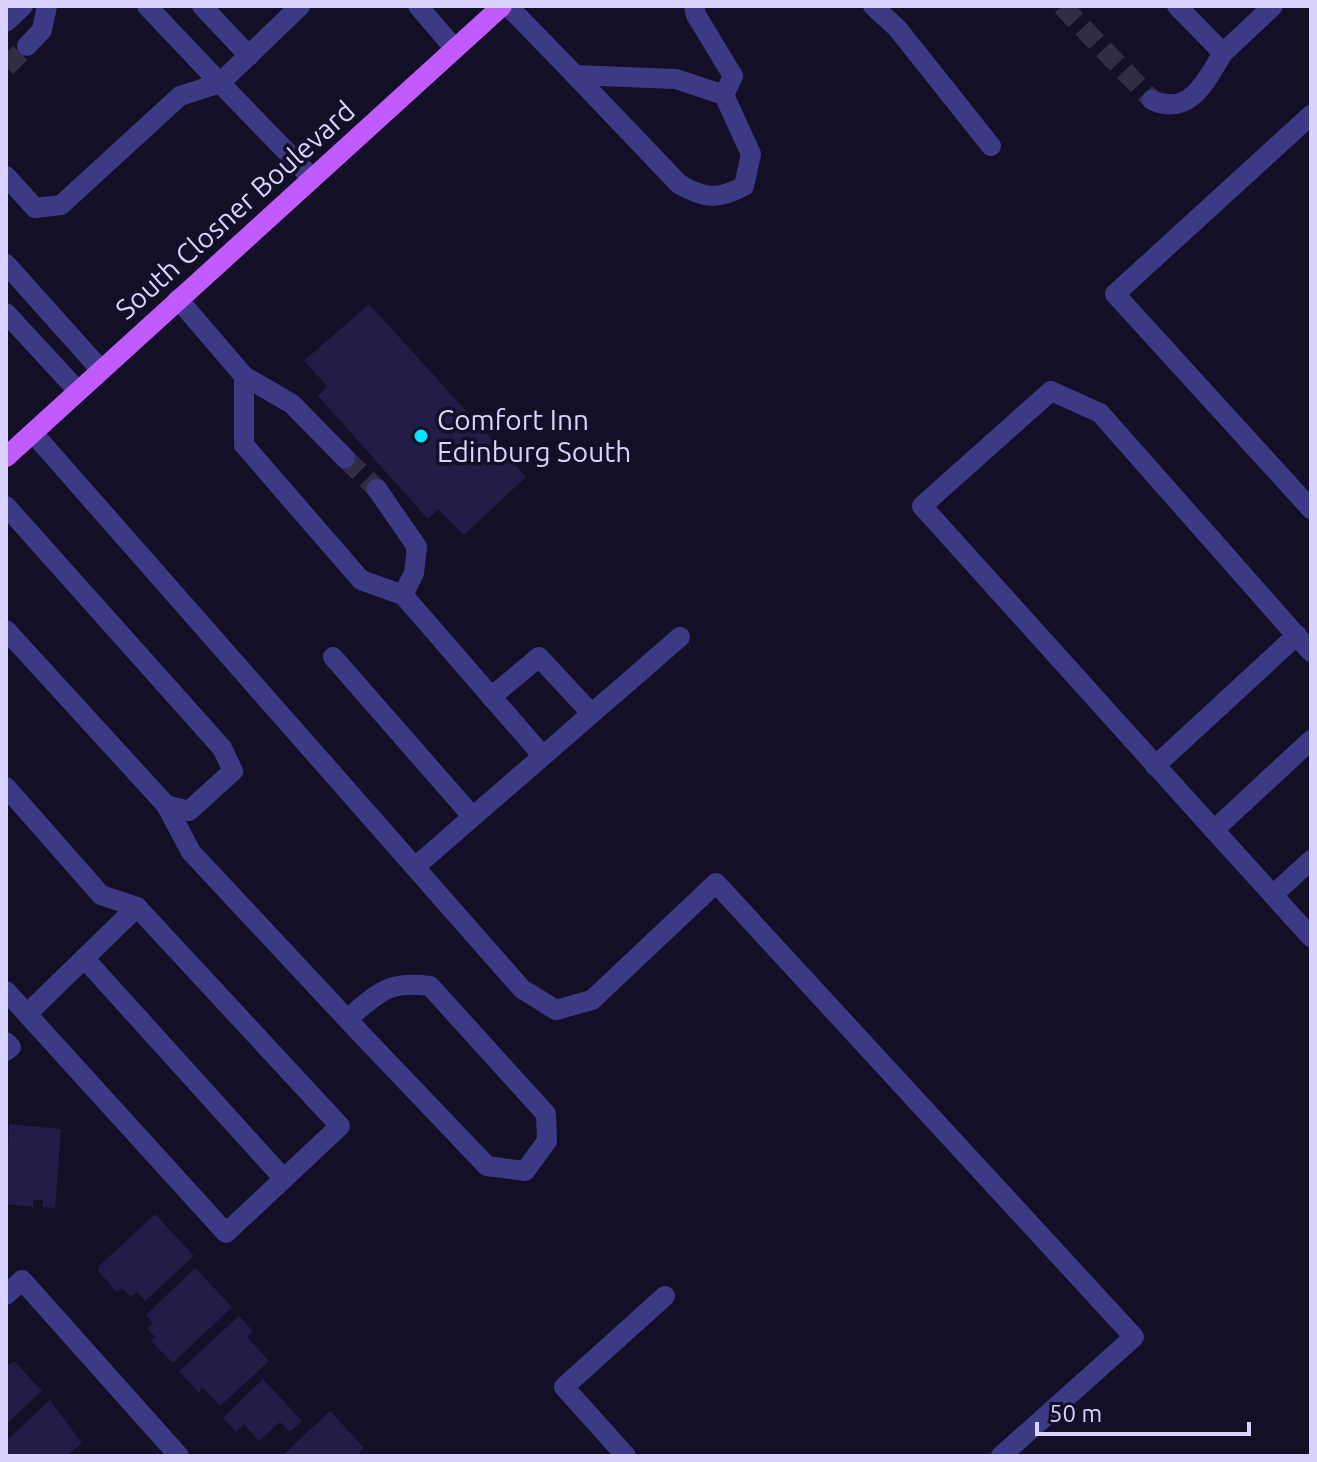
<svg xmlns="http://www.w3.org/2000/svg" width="1317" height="1462" font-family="Ubuntu,sans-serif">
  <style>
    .building { fill: #241b47 }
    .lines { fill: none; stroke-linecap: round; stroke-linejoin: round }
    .minor-tunnel { stroke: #312d47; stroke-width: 20; stroke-dasharray: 20 10; stroke-linecap: butt }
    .minor { stroke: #3d3a85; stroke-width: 20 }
    .major { stroke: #c25bff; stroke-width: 20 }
    .poi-dot { fill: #00e5ff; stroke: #130f26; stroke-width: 3 }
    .labels { text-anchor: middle; stroke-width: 7; stroke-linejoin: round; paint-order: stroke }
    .street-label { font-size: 28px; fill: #d9d4ff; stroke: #130f26 }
    .poi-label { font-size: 28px; fill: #d9d4ff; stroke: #130f26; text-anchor: start }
  </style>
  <rect width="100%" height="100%" fill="#130f26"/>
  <g class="building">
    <polygon points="369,304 526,477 464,535 438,509 428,519 318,396 327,386 304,361"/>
    <polygon points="9,1124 61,1129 55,1208 43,1207 43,1200 33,1200 33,1207 6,1204"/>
    <polygon points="155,1214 194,1256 145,1301 137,1292 131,1297 122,1288 117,1292 98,1271 99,1266"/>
    <polygon points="195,1268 232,1307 173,1363 151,1341 155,1337 147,1328 153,1323 146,1315"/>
    <polygon points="239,1316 253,1331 247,1337 269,1361 220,1406 202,1387 199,1393 179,1371"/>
    <polygon points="14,1361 42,1391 6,1424 6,1362 9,1365"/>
    <polygon points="263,1379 302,1421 290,1432 280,1422 259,1441 244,1424 236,1432 223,1418"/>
    <polygon points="50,1400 82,1443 67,1456 6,1456 6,1441"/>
    <polygon points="330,1411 364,1448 356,1456 282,1456"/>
  </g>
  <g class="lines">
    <g class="minor-tunnel">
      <polyline points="1062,6 1152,100"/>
      <polyline points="6,67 27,46"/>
      <polyline points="345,458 377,489"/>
    </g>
    <g class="minor">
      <polyline points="202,6 249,56"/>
      <polyline points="300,6 220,83 312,178"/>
      <polyline points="418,6 455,49"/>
      <polyline points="508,6 575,75 676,79 724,95 733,76 696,15 694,6"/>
      <polyline points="873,6 897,28 991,146"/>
      <polyline points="1177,6 1223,53 1273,6"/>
      <polyline points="6,22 23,6"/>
      <polyline points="27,46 42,30 47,6"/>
      <path d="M575 75 679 184C705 199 718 200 744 186L751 154 724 95"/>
      <path d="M1152 100C1190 117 1206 81 1223 53"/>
      <polyline points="1311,115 1115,294 1311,509"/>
      <polyline points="6,176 35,208 61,205 180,96 220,83 147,6"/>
      <polyline points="6,264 101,370"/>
      <polyline points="178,299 244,376 244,445 361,580 403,595 542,755"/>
      <polyline points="6,313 78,391"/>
      <polyline points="244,376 292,404 345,458"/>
      <polyline points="33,433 522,989 556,1010 592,1000 716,883 1134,1337 1001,1456"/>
      <polyline points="377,489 417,547 414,573 403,595"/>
      <polyline points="6,506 222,748 233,771 189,811 166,805 6,630"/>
      <polyline points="1311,652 1100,413 1051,391 922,506 1214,830 1311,740"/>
      <polyline points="333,657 472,816"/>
      <polyline points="491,697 539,657 591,713"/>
      <polyline points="1155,766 1297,635"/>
      <polyline points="6,787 101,895 137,907 340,1126 226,1233 6,991"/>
      <path d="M166 805 191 852 347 1019 361 1034 487 1166 525 1171 547 1141 546 1114 430 986C387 980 379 993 347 1019"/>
      <polyline points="1214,830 1311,937"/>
      <polyline points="415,867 680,637"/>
      <polyline points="1273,895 1311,860"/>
      <polyline points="84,958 284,1179"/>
      <polyline points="27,1014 137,907"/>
      <polyline points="6,1042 11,1047 6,1051"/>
      <polyline points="6,1295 22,1280 179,1456"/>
      <polyline points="626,1456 564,1387 665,1296"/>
    </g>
    <polyline class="major" points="6,457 502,6"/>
  </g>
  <circle class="poi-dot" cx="421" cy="436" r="8"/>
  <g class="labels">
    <g class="street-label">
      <text transform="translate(235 210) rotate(-42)" y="10">South Closner Boulevard</text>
    </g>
    <g class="poi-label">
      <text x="437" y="430">Comfort Inn<tspan x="437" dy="32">Edinburg South</tspan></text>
    </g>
  </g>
  <rect width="1317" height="1462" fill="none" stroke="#d9d4ff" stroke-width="16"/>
  <path d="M1037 1422v12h212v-12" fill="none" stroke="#d9d4ff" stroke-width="4"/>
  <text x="1049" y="1422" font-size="24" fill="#d9d4ff" stroke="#130f26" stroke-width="6" paint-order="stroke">50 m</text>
</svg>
